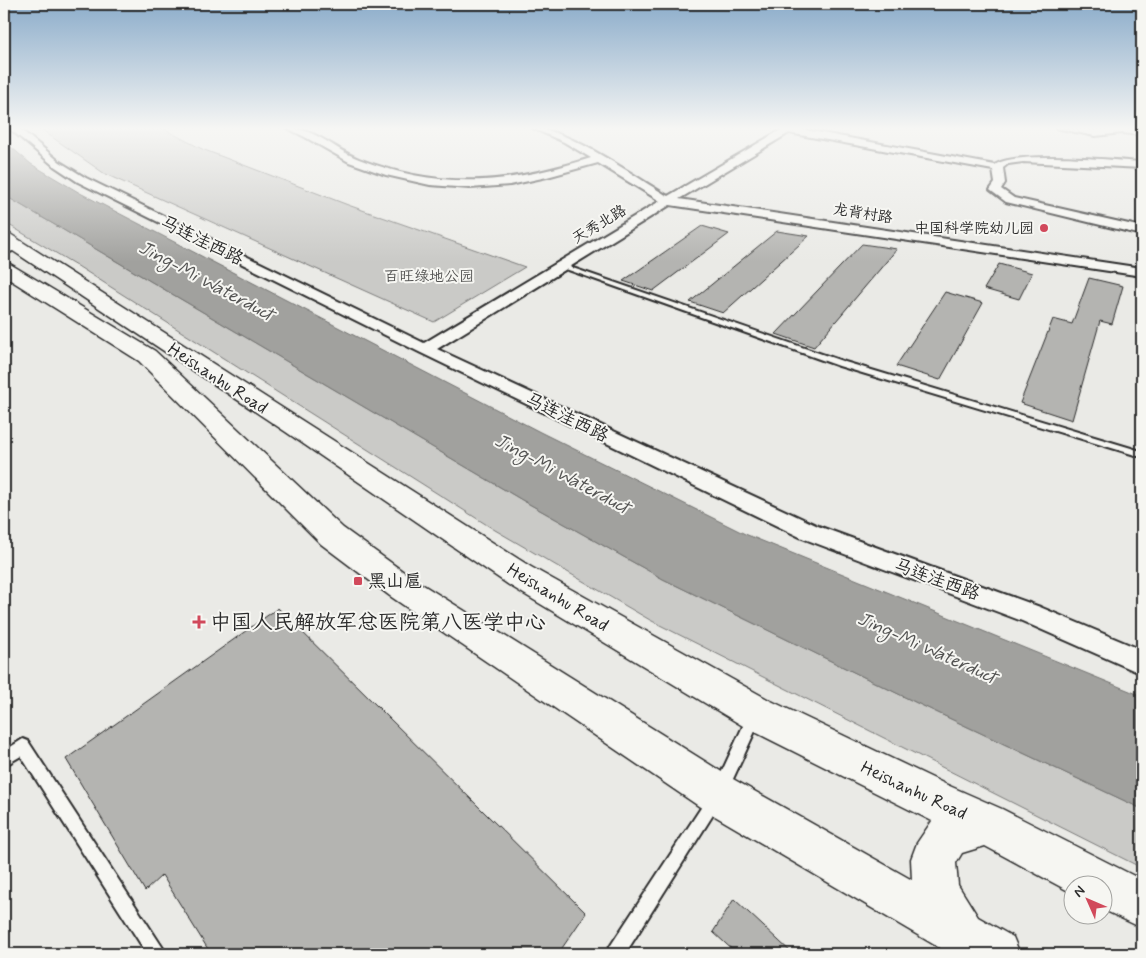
<svg xmlns="http://www.w3.org/2000/svg" width="1146" height="958" font-family="Mynerve,'LXGW WenKai TC',sans-serif">
  <style>
    .green { fill: #cacac7; stroke: #7a7a79 }
    .water { fill: #a1a19e; stroke: #727270 }
    .building { fill: #b4b4b1; stroke: #2b2b2b }
    .lines { fill: none; stroke-linecap: round; stroke-linejoin: round }
    .lane-casing { stroke: #2b2b2b; stroke-width: 4 }
    .street-casing { stroke: #2b2b2b; stroke-width: 4 }
    .secondary-casing { stroke: #2b2b2b; stroke-width: 3 }
    .lane { fill: #f6f6f2; fill-rule: evenodd }
    .street { fill: #f6f6f2; fill-rule: evenodd }
    .secondary { fill: #f6f6f2; fill-rule: evenodd }
    .poi-dot { fill: #d1495b; stroke: #f6f6f2; stroke-width: 2 }
    .labels { text-anchor: middle; stroke-width: 4; stroke-linejoin: round; paint-order: stroke }
    .far-street-label { font-size: 15px; fill: #2b2b2b; stroke: #f6f6f2 }
    .far-poi-label { font-size: 15px; fill: #2b2b2b; stroke: #f6f6f2; text-anchor: end }
    .far-park-label { font-size: 15px; fill: #535352; stroke: #f6f6f2 }
    .street-label { font-size: 18px; fill: #2b2b2b; stroke: #f6f6f2 }
    .poi-label { font-size: 18px; fill: #2b2b2b; stroke: #f6f6f2; text-anchor: start }
    .water-label { font-size: 19px; font-style: italic; fill: #545453; stroke: #f6f6f2 }
    .near-poi-label { font-size: 21px; fill: #2b2b2b; stroke: #f6f6f2; text-anchor: start }
  </style>
  <rect width="100%" height="100%" fill="#eaeae6"/>
  <filter id="ink" filterUnits="userSpaceOnUse"><feTurbulence type="fractalNoise" baseFrequency=".02" numOctaves="2"/><feDisplacementMap in="SourceGraphic" scale="10" xChannelSelector="R" yChannelSelector="G"/><feConvolveMatrix kernelMatrix="1 2 1 2 8 2 1 2 1" color-interpolation-filters="sRGB"/></filter>
  <g filter="url(#ink)">
    <g class="green">
      <polygon points="39,128 162,128 202,149 348,205 525,267 434,322 105,174"/>
      <polygon points="4,195 522,500 663,579 919,704 1142,809 1142,868 650,620 495,530 76,265 4,222"/>
    </g>
    <polygon class="water" points="4,141 31,164 80,193 540,432 745,534 1142,696 1142,809 919,704 663,579 522,500 4,195"/>
    <g class="building">
      <polygon points="702,226 729,234 653,291 623,281"/>
      <polygon points="777,231 809,236 723,313 690,302"/>
      <polygon points="862,244 897,249 814,347 776,334"/>
      <polygon points="999,264 1032,273 1019,299 984,289"/>
      <polygon points="1089,278 1123,286 1112,324 1100,321 1072,420 1020,403 1053,319 1072,324"/>
      <polygon points="945,292 983,303 940,380 896,366"/>
      <polygon points="278,608 586,913 558,954 211,954 162,875 145,891 66,759"/>
      <polygon points="734,899 793,954 737,954 713,932"/>
    </g>
    <g class="lines">
      <g class="lane-casing">
        <g id="lane">
          <polygon points="19,245 21,246 21,248 4,254 4,250"/>
          <polygon points="560,265 564,265 845,362 1141,451 1142,454 1138,456 1135,455 839,366 560,267"/>
          <polygon points="755,709 760,711 762,716 727,792 722,795 717,792 714,787 717,782 750,711"/>
          <polygon points="23,739 28,741 163,948 166,954 147,954 21,756 4,766 4,751"/>
          <polygon points="713,794 718,797 721,802 718,807 625,954 606,954 609,948 708,797"/>
        </g>
      </g>
      <g class="street-casing">
        <g id="street">
          <path d="M9 128H19L60 162 86 178 424 343 660 201 598 163 547 177 510 185 470 188 430 185 386 175 349 162 305 137 287 128C316 128 333 149 359 159 442 191 508 184 591 158L564 142 532 128C568 128 635 177 668 196L784 128H795L995 165C1016 150 1112 160 1142 162V168L1023 162 1008 164 1003 168 1005 183 1001 189 1014 198 1142 227V235L1006 202 990 190 995 183 993 170 789 133 679 199 1142 268V276L670 205 437 349 818 526 1040 607 1142 650V674L1022 621 802 538 419 352 78 182 54 166Z"/>
          <polygon points="1056,128 1095,130 1113,128 1142,129 1142,135 1122,133 1095,136"/>
        </g>
      </g>
      <g class="secondary-casing">
        <polygon id="secondary" points="4,233 10,234 531,567 769,700 945,784 1002,809 1142,880 1142,928 1104,910 1104,886 1074,886 1074,894 985,846 962,853 956,863 958,885 978,917 1013,937 1020,954 950,954 703,809 390,596 321,544 139,361 4,276 4,263 10,264 155,351 343,528 412,578 733,779 912,880 911,859 917,843 932,821 743,726 509,585 286,432 4,245"/>
      </g>
      <use href="#lane" class="lane"/>
      <use href="#street" class="street"/>
      <use href="#secondary" class="secondary"/>
    </g>
  </g>
  <linearGradient id="sky" x2="0" y2="1"><stop stop-color="#8bacca"/><stop offset="0.49" stop-color="#f6f6f4"/><stop offset="1" stop-color="#f6f6f4" stop-opacity="0"/></linearGradient>
  <rect width="1146" height="262" fill="url(#sky)"/>
  <g class="poi-dot">
    <circle cx="1044" cy="228" r="5"/>
    <rect x="353" y="576" width="10" height="10" rx="2.5"/>
    <path d="M196.5 614.5h5v5h5v5h-5v5h-5v-5h-5v-5h5z"/>
  </g>
  <g class="labels">
    <g class="far-street-label">
      <text transform="translate(863 213) rotate(9)" y="5">龙背村路</text>
      <text transform="translate(599 224) rotate(-31)" y="5">天秀北路</text>
    </g>
    <g class="far-poi-label">
      <text x="1034" y="233">中国科学院幼儿园</text>
    </g>
    <g class="far-park-label">
      <text x="429" y="281">百旺绿地公园</text>
    </g>
    <g class="street-label">
      <text transform="translate(202 240) rotate(26)" y="6">马连洼西路</text>
      <text transform="translate(218 378) rotate(33)" y="6">Heishanhu Road</text>
      <text transform="translate(567 417) rotate(26)" y="6">马连洼西路</text>
      <text transform="translate(937 579) rotate(20)" y="6">马连洼西路</text>
      <text transform="translate(558 597) rotate(31)" y="6">Heishanhu Road</text>
      <text transform="translate(914 790) rotate(25)" y="6">Heishanhu Road</text>
    </g>
    <g class="poi-label">
      <text x="368" y="587">黑山扈</text>
    </g>
    <g class="water-label">
      <text transform="translate(207 280) rotate(28)" y="7">Jing-Mi Waterduct</text>
      <text transform="translate(563 473) rotate(28)" y="7">Jing-Mi Waterduct</text>
      <text transform="translate(928 647) rotate(24)" y="7">Jing-Mi Waterduct</text>
    </g>
    <g class="near-poi-label">
      <text x="210" y="629">中国人民解放军总医院第八医学中心</text>
    </g>
  </g>
  <rect width="1146" height="958" fill="none" stroke="#f6f6f2" stroke-width="20"/>
  <rect x="10" y="10" width="1126" height="938" fill="none" stroke="#2b2b2b" stroke-width="2" filter="url(#ink)"/>
  <g transform="translate(1088 900) rotate(315)"><circle r="24" fill="#f6f6f2" stroke="#a5a5a2"/>
  <path d="M0-4L9 19L0 12L-9 19Z" fill="#d1495b"/>
  <text y="-8" font-size="14" font-weight="bold" text-anchor="middle" fill="#2b2b2b">N</text>
  </g>
</svg>
